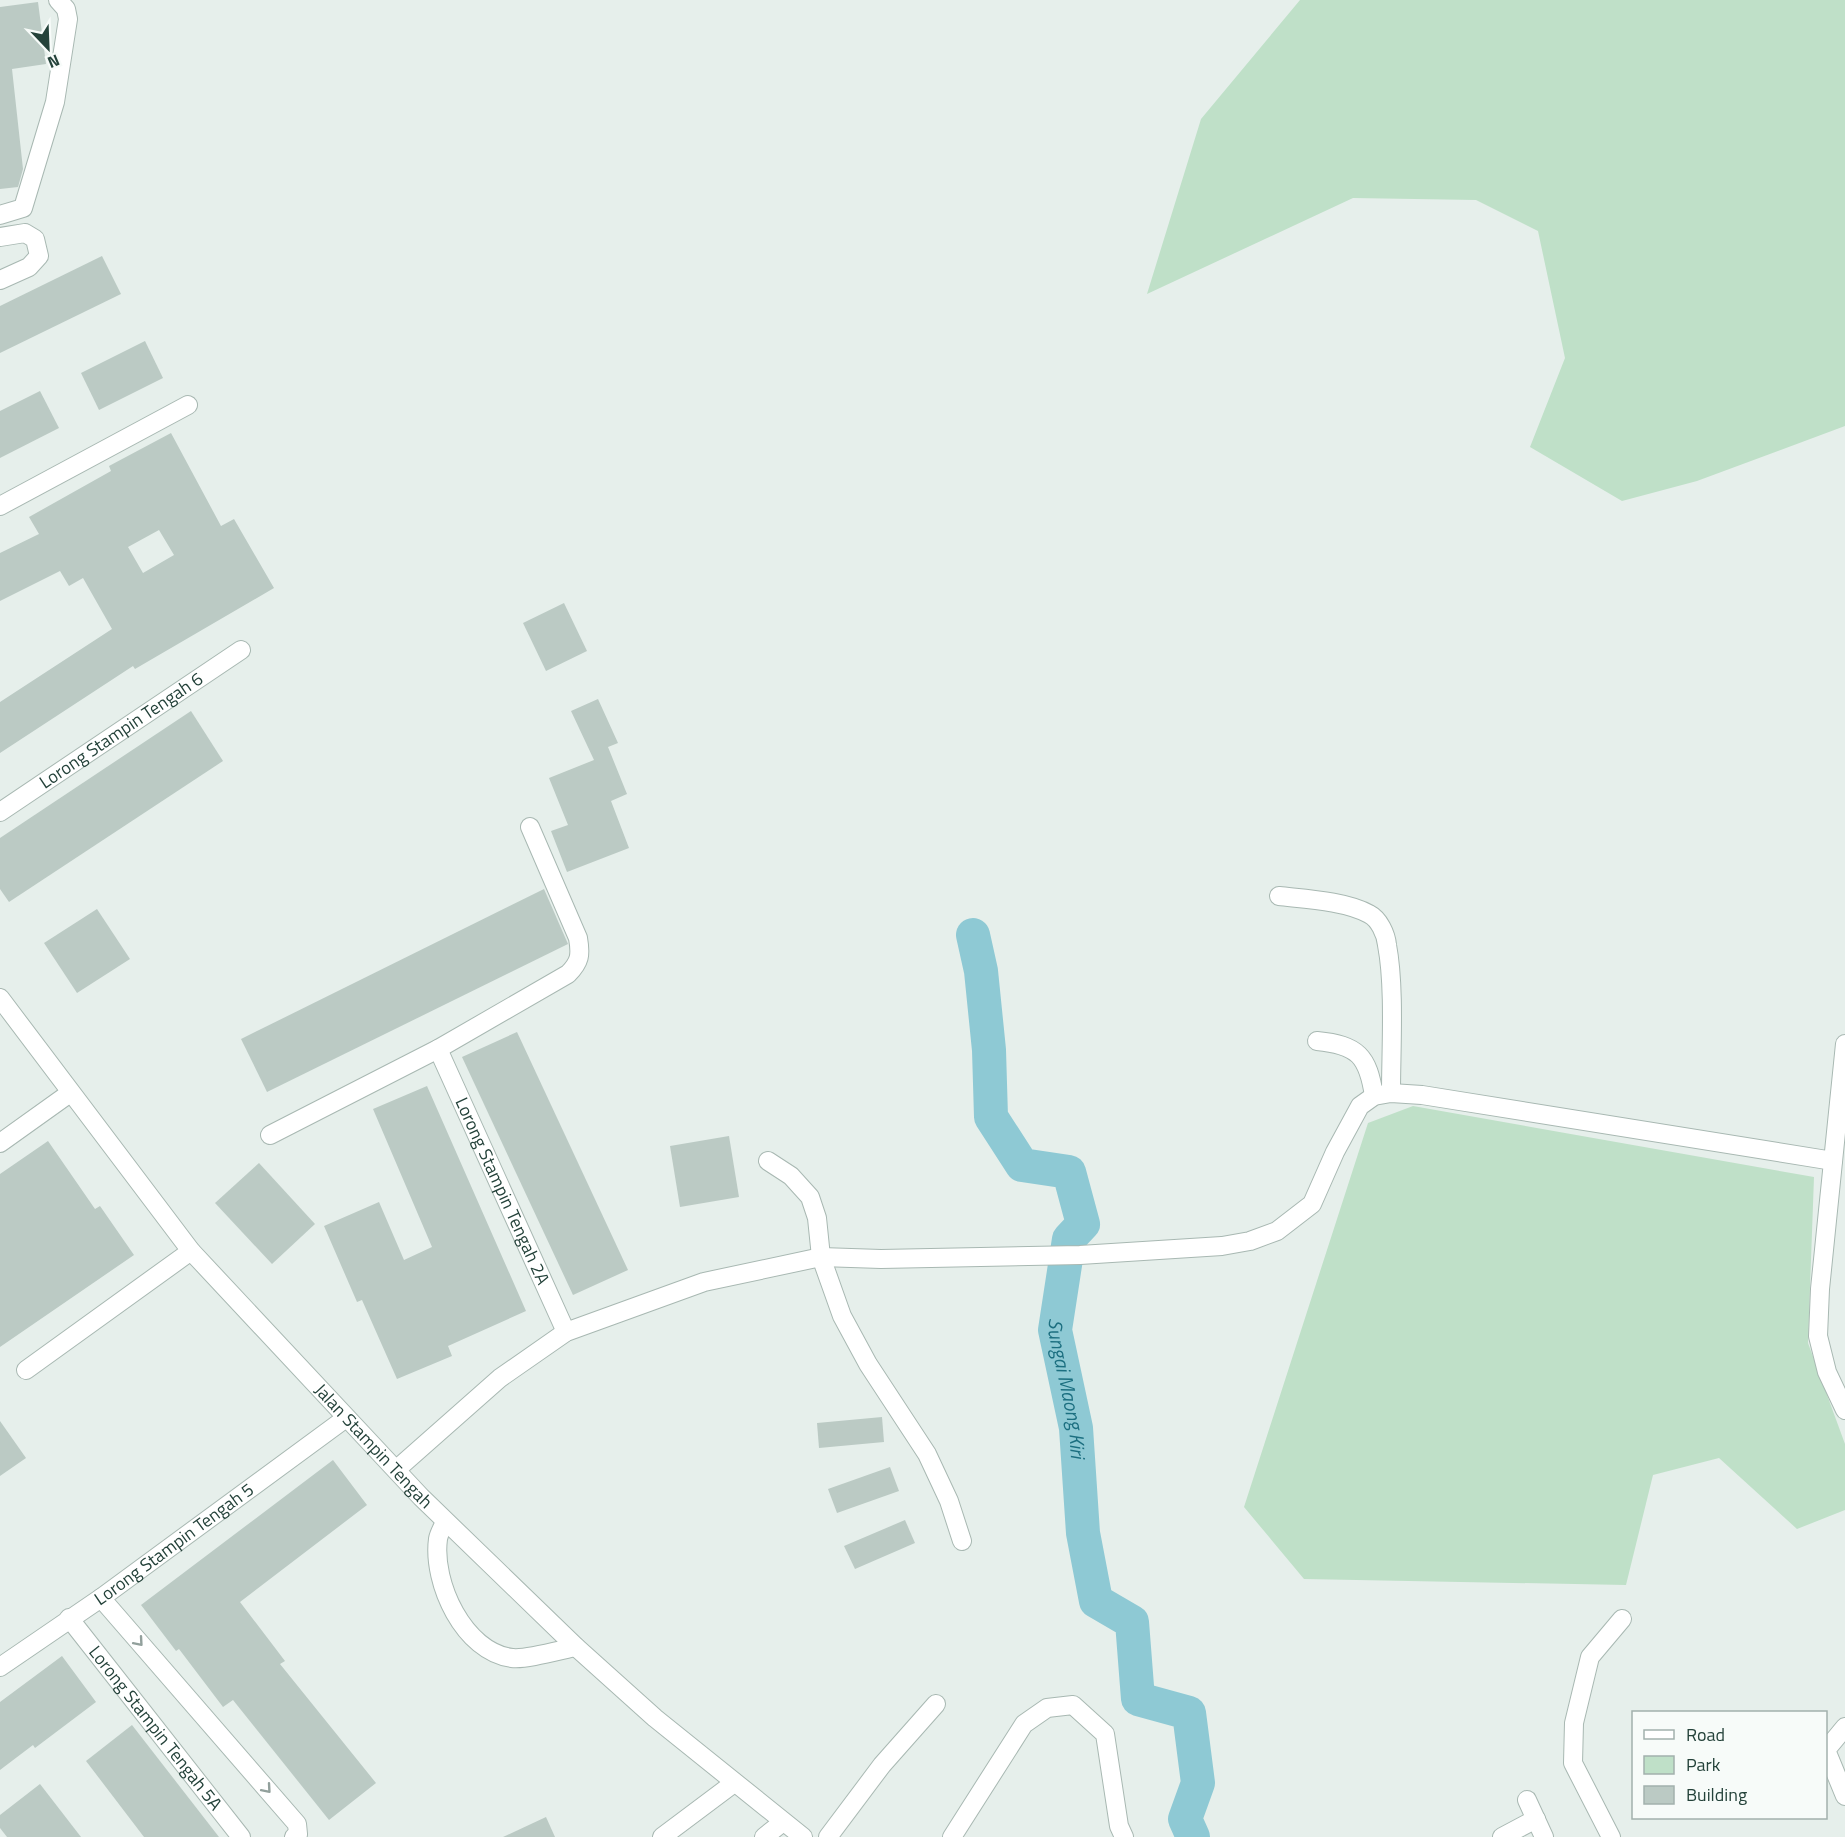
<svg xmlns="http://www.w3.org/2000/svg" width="1845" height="1837" font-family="'Titillium Web',sans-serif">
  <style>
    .green { fill: #bfe0c8 }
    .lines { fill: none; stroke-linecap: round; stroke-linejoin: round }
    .river { stroke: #8ec9d4; stroke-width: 34 }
    .building { fill: #bbcac4; fill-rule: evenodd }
    .minor-casing { stroke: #a8b8b2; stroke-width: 20 }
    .minor { stroke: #fff; stroke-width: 18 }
    .oneway { stroke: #92a09c }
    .labels { text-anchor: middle; stroke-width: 4.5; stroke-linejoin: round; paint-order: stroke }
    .street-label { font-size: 18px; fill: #24423a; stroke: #f7fbf9 }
    .water-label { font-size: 20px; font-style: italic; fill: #1c6f80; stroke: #f7fbf9 }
  </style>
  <rect width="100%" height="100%" fill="#e6efeb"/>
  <g class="green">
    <polygon points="1300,0 1845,0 1845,426 1697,481 1622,501 1530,447 1565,358 1538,231 1476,200 1353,198 1147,294 1201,119"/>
    <polygon points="1413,1106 1814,1177 1808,1343 1845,1444 1845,1510 1797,1529 1719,1458 1653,1475 1626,1585 1304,1579 1244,1507 1368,1123"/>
  </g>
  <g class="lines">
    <path class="river" id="s1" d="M973 935 981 971 989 1050 991 1117 1022 1165 1069 1172 1083 1224 1069 1239 1055 1330 1076 1428 1083 1533 1096 1601 1132 1622 1138 1699 1189 1713 1198 1783 1185 1819 1193 1837"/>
  </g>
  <g class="building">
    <polygon points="38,2 46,64 12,69 23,169 18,187 0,189 0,7"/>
    <polygon points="102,256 121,294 0,353 0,306"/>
    <polygon points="145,341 163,378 99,410 81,373"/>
    <polygon points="40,391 59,428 0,458 0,411"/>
    <path d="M171 433 221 526 234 519 274 588 135 669 133 666 0 753V702L112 629 83 578 69 586 60 571 0 601V553L39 534 29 517 111 471 109 466ZM159 530 174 555 143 573 128 547Z"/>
    <polygon points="564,603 587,651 546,671 523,623"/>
    <polygon points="598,699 618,743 608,747 627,794 611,801 629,848 567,872 551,831 568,825 549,778 594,760 571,711"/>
    <polygon points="191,711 223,761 9,902 0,889 0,838"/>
    <polygon points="544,889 568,944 267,1092 241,1039"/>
    <polygon points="97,909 130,959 77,993 44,943"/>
    <polygon points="517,1032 628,1270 573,1295 462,1057"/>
    <polygon points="427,1086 526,1311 448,1346 452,1356 397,1379 362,1300 357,1302 324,1226 379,1202 404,1260 432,1247 373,1109"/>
    <polygon points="729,1136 739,1197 680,1207 670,1146"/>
    <polygon points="48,1141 95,1209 100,1206 134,1255 0,1347 0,1174"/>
    <polygon points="259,1163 315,1224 272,1264 215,1203"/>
    <polygon points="882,1417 884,1442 819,1448 817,1423"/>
    <polygon points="0,1421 26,1458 0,1476"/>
    <polygon points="333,1460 367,1505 240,1602 285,1661 280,1664 376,1783 329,1820 233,1700 223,1707 179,1649 176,1651 141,1605"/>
    <polygon points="890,1467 899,1491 837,1513 828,1489"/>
    <polygon points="905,1520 915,1543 855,1569 844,1546"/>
    <polygon points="62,1656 96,1702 35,1748 33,1745 0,1770 0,1702"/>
    <polygon points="132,1725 219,1837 144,1837 86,1761"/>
    <polygon points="40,1784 81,1837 7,1837 0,1828 0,1815"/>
    <polygon points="546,1817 555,1837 503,1837"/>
  </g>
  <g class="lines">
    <g class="minor-casing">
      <g id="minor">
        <polyline points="0,215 23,208 55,102 68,19 66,9 58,0"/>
        <polyline points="0,237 25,233 35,239 39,256 29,267 0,280"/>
        <polyline points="0,506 188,405"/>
        <path id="s2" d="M0 812 241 650"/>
        <path d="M1279 896C1305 899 1346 901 1369 914 1379 919 1386 934 1387 945 1395 987 1391 1049 1391 1093"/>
        <path id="s3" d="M0 998 191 1251 421 1497 576 1647 655 1718 803 1837"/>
        <path d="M1317 1041C1358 1045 1368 1056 1374 1096"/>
        <polyline points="1845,1044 1820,1289 1818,1336 1827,1372 1845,1410"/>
        <path id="s4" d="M438 1049 566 1332"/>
        <path d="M270 1135 438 1049 568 974C580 962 581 955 578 938L530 827"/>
        <polyline points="0,1143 70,1093"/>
        <polyline points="768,1161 791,1176 810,1197 817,1218 821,1257 842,1316 868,1364 927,1454 949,1501 962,1541"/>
        <polyline points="26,1370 191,1251"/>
        <polyline points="397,1469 500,1378 566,1332 704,1282 821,1257 881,1259 1080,1255 1222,1246 1250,1241 1277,1231 1312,1204 1335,1152 1360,1106 1374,1096 1391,1093 1422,1095 1833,1161"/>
        <path d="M445 1522C443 1527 439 1533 438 1539 432 1583 464 1652 512 1658 525 1660 561 1650 576 1647"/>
        <polyline points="101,1598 297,1824 298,1834 294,1837"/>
        <path id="s5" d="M69 1618 241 1837"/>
        <path id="s6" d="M0 1667 101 1598 346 1418"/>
        <polyline points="1845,1727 1826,1750 1845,1796"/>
        <polyline points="1527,1800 1544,1837"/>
        <polyline points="662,1837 734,1783"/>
        <polyline points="764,1837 783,1822"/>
        <polyline points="828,1837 882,1765 936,1704"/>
        <polyline points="952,1837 1024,1724 1047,1708 1073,1705 1105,1734 1119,1826 1124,1837"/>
        <polyline points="1502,1837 1536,1819"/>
        <polyline points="1611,1837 1573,1763 1574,1723 1590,1657 1622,1619"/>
      </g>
    </g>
    <use href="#minor" class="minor"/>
  </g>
  <defs><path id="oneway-chevron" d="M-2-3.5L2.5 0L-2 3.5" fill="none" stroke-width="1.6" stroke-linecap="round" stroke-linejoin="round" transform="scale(1.5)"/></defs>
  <g class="oneway">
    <use href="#oneway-chevron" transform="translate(139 1642) rotate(49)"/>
    <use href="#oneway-chevron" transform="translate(267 1789) rotate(49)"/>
  </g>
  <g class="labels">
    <g class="street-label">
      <text dy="6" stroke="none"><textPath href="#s2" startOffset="146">Lorong Stampin Tengah 6</textPath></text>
      <text dy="6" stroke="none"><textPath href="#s4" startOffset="156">Lorong Stampin Tengah 2A</textPath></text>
      <text dy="6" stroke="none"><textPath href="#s3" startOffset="584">Jalan Stampin Tengah</textPath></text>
      <text dy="6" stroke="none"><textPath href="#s6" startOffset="213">Lorong Stampin Tengah 5</textPath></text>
      <text dy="6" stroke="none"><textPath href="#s5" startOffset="140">Lorong Stampin Tengah 5A</textPath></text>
    </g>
    <g class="water-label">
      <text dy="7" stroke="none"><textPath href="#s1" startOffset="514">Sungai Maong Kiri</textPath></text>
    </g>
  </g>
  <rect x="1632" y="1711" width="195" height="108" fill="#f7fbf9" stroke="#a3b1ad" stroke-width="1.5"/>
  <rect x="1644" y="1730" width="30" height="9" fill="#ffffff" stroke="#a3b1ad" stroke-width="1.5"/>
  <text x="1686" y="1741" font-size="18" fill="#24423a">Road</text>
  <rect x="1644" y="1756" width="30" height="18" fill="#bfe0c8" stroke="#a3b1ad" stroke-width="1.5"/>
  <text x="1686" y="1771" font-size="18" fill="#24423a">Park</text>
  <rect x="1644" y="1786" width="30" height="18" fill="#bbcac4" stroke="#a3b1ad" stroke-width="1.5"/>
  <text x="1686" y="1801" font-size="18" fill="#24423a">Building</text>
  <g transform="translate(48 48) rotate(157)" stroke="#f7fbf9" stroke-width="4.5" paint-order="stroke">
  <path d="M0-4.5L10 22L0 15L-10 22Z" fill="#24423a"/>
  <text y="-9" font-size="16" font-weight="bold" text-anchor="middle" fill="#24423a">N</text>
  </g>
</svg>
